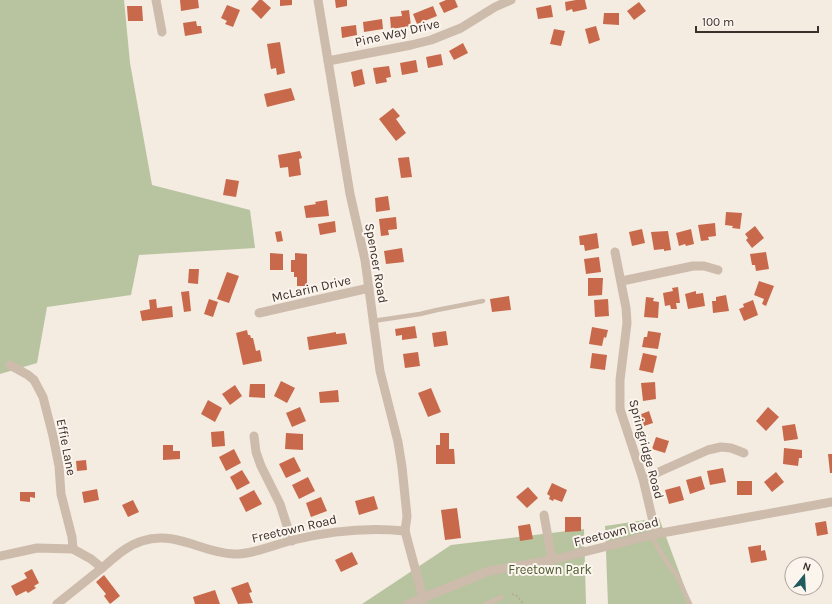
<svg xmlns="http://www.w3.org/2000/svg" width="832" height="604" font-family="Karla,sans-serif">
  <style>
    .green { fill: #b8c4a0 }
    .building { fill: #c8694b }
    .lines { fill: none; stroke-linecap: round; stroke-linejoin: round }
    .path { stroke: #b9a596; stroke-width: 1.5; stroke-dasharray: 2 2; stroke-linecap: butt }
    .service { stroke: #cdbbac; stroke-width: 4.5 }
    .minor { stroke: #cdbbac; stroke-width: 9 }
    .labels { text-anchor: middle; stroke-width: 4; stroke-linejoin: round; paint-order: stroke }
    .street-label { font-size: 13px; fill: #3b302b; stroke: #fbf5ee }
    .park-label { font-size: 13px; fill: #4a5a2e; stroke: #fbf5ee }
  </style>
  <rect width="100%" height="100%" fill="#f4ebe1"/>
  <g class="green">
    <polygon points="0,0 124,0 130,63 152,185 250,210 255,248 139,255 131,295 47,307 37,363 0,374"/>
    <polygon points="659,518 691,604 608,604 605,526"/>
    <polygon points="584,529 586,604 362,604 451,545"/>
  </g>
  <g class="building">
    <polygon points="180,0 198,0 199,8 181,11"/>
    <polygon points="259,0 262,0 271,8 261,19 251,9"/>
    <polygon points="280,0 292,0 292,5 280,6"/>
    <polygon points="335,0 347,0 347,6 336,8"/>
    <polygon points="446,0 455,0 458,7 444,13 439,3"/>
    <polygon points="576,0 585,0 587,9 573,12 572,9 566,11 565,2"/>
    <polygon points="639,2 646,11 634,20 627,11"/>
    <polygon points="227,5 240,10 233,27 225,24 227,21 221,18"/>
    <polygon points="551,5 553,17 538,19 536,8"/>
    <polygon points="127,6 142,6 143,21 128,21"/>
    <polygon points="433,6 437,16 417,24 413,14"/>
    <polygon points="409,10 411,26 391,29 390,17 402,16 401,11"/>
    <polygon points="604,13 619,13 619,25 603,24"/>
    <polygon points="382,19 383,29 364,32 363,22"/>
    <polygon points="196,21 197,26 201,26 202,33 185,36 183,23"/>
    <polygon points="356,25 357,35 342,38 341,27"/>
    <polygon points="596,26 600,40 589,44 585,29"/>
    <polygon points="554,29 565,31 561,46 550,44"/>
    <polygon points="280,42 285,73 277,75 276,68 271,69 267,44"/>
    <polygon points="463,43 468,53 454,60 449,51"/>
    <polygon points="441,54 443,65 428,68 426,57"/>
    <polygon points="416,60 418,72 402,75 400,63"/>
    <polygon points="389,66 391,77 386,78 387,82 376,84 373,68"/>
    <polygon points="362,69 365,84 354,87 351,72"/>
    <polygon points="291,88 295,100 267,107 264,94"/>
    <polygon points="393,108 400,116 396,119 406,133 396,141 379,119"/>
    <polygon points="300,151 302,158 299,159 301,175 289,177 288,167 280,168 278,155"/>
    <polygon points="409,157 412,177 401,178 398,158"/>
    <polygon points="226,179 239,181 236,197 223,195"/>
    <polygon points="388,196 390,210 376,212 375,198"/>
    <polygon points="327,200 329,216 306,218 304,206 316,204 315,202"/>
    <polygon points="726,212 742,213 740,229 732,228 733,226 725,225"/>
    <polygon points="396,217 397,229 388,230 389,235 381,236 379,219"/>
    <polygon points="335,221 336,232 320,235 318,224"/>
    <polygon points="715,223 716,236 708,237 709,240 701,241 698,225"/>
    <polygon points="755,226 764,238 752,248 746,240 748,238 745,234"/>
    <polygon points="642,229 645,243 632,246 629,232"/>
    <polygon points="691,229 694,244 686,246 685,244 679,246 676,233"/>
    <polygon points="281,231 283,241 277,242 275,232"/>
    <polygon points="668,231 671,250 664,251 664,249 654,250 651,232"/>
    <polygon points="597,233 599,248 585,251 584,245 580,245 579,236"/>
    <polygon points="402,248 404,262 386,264 384,251"/>
    <polygon points="766,252 769,269 756,271 755,265 752,265 750,254"/>
    <polygon points="270,253 283,254 283,270 270,270"/>
    <polygon points="295,253 307,254 307,286 297,286 297,277 294,277 294,272 291,272 291,260 295,260"/>
    <polygon points="599,257 601,272 586,274 584,259"/>
    <polygon points="189,269 199,269 198,284 188,283"/>
    <polygon points="227,272 239,276 229,303 217,299"/>
    <polygon points="588,278 603,278 602,295 588,296"/>
    <polygon points="759,281 774,286 766,306 762,304 764,299 754,295"/>
    <polygon points="678,287 680,303 676,303 677,309 671,309 670,305 665,306 663,293 673,291 672,288"/>
    <polygon points="189,291 191,311 184,312 181,292"/>
    <polygon points="696,291 696,294 703,293 705,306 688,309 685,294"/>
    <polygon points="726,295 729,311 713,313 712,301 716,301 716,297"/>
    <polygon points="509,296 511,310 492,312 490,299"/>
    <polygon points="646,297 654,298 653,301 659,302 658,318 644,317"/>
    <polygon points="156,299 157,308 172,306 173,317 142,321 140,311 150,309 149,300"/>
    <polygon points="209,299 218,302 213,317 204,314"/>
    <polygon points="608,299 609,316 595,317 594,300"/>
    <polygon points="753,300 758,315 744,321 739,309 744,307 743,304"/>
    <polygon points="415,326 417,338 402,340 402,335 396,336 395,329"/>
    <polygon points="592,327 608,330 606,338 604,337 602,346 589,344"/>
    <polygon points="247,330 248,335 250,335 251,338 253,338 256,351 260,350 262,361 243,365 236,333"/>
    <polygon points="446,331 448,345 434,347 432,333"/>
    <polygon points="648,331 661,333 658,349 642,347 644,337 647,337"/>
    <polygon points="336,332 336,334 345,333 347,344 309,350 307,337"/>
    <polygon points="418,352 420,366 405,368 403,354"/>
    <polygon points="592,353 607,355 605,370 590,368"/>
    <polygon points="643,353 657,356 653,373 639,370"/>
    <polygon points="281,381 295,388 287,403 274,396"/>
    <polygon points="655,382 656,399 643,401 641,383"/>
    <polygon points="250,384 265,384 265,398 249,397"/>
    <polygon points="235,385 242,396 230,405 222,394"/>
    <polygon points="431,388 441,412 428,417 418,393"/>
    <polygon points="338,390 339,402 320,403 319,392"/>
    <polygon points="208,400 222,408 215,422 201,414"/>
    <polygon points="300,407 306,421 292,427 286,413"/>
    <polygon points="768,407 779,417 766,431 756,421"/>
    <polygon points="649,411 653,423 644,426 639,415"/>
    <polygon points="795,424 798,439 784,441 782,426"/>
    <polygon points="224,431 225,446 212,447 211,432"/>
    <polygon points="286,433 303,434 303,450 285,449"/>
    <polygon points="440,433 449,433 449,449 454,449 455,464 436,464 436,445 440,445"/>
    <polygon points="656,437 669,441 665,453 652,449"/>
    <polygon points="163,445 173,445 173,451 180,451 180,459 163,460"/>
    <polygon points="784,448 802,450 802,458 799,458 798,466 783,464"/>
    <polygon points="234,449 241,463 226,471 219,457"/>
    <polygon points="828,454 832,454 832,473 830,473"/>
    <polygon points="294,457 301,471 286,478 279,464"/>
    <polygon points="86,460 87,470 77,471 76,461"/>
    <polygon points="723,468 726,482 710,485 707,471"/>
    <polygon points="242,470 250,483 237,490 230,477"/>
    <polygon points="776,472 784,482 772,492 764,482"/>
    <polygon points="701,476 705,489 690,494 686,480"/>
    <polygon points="308,477 315,491 299,499 292,485"/>
    <rect x="737" y="481" width="15" height="14"/>
    <polygon points="552,483 567,490 562,502 554,499 553,501 549,499 550,496 547,494"/>
    <polygon points="680,486 684,500 669,504 665,490"/>
    <polygon points="528,487 538,498 527,508 516,497"/>
    <polygon points="97,489 99,500 84,503 82,492"/>
    <polygon points="254,490 262,504 246,512 239,498"/>
    <polygon points="20,492 35,492 35,498 30,497 30,502 20,501"/>
    <polygon points="374,496 378,509 359,515 355,501"/>
    <polygon points="321,497 327,511 311,517 306,503"/>
    <polygon points="133,500 139,512 128,517 122,505"/>
    <polygon points="457,508 461,538 445,540 441,510"/>
    <polygon points="565,517 581,517 581,531 565,532"/>
    <polygon points="826,521 828,534 817,536 815,523"/>
    <polygon points="530,524 533,539 520,541 518,526"/>
    <polygon points="761,545 761,551 765,550 767,560 751,563 748,547"/>
    <polygon points="352,552 358,564 341,572 335,560"/>
    <polygon points="32,569 39,583 34,586 36,588 28,593 26,591 16,596 11,586 27,578 24,573"/>
    <polygon points="104,575 120,596 110,604 104,596 106,594 96,582"/>
    <polygon points="248,582 252,592 249,593 253,603 238,604 231,588"/>
    <polygon points="215,590 220,604 195,604 193,597"/>
  </g>
  <g class="lines">
    <polyline class="path" points="512,594 517,596 524,604"/>
    <g class="service">
      <polyline points="373,321 420,314 437,310 483,301"/>
      <polyline points="651,535 664,558 677,576 690,604"/>
      <polyline points="423,598 426,604"/>
      <polyline points="486,604 502,597"/>
    </g>
    <g class="minor">
      <polyline points="156,0 162,32"/>
      <polyline points="318,0 350,194 365,260 380,371 398,442 402,467 407,516 405,531 423,598"/>
      <polyline points="328,61 411,45 431,40 461,28 495,7 511,0"/>
      <polyline points="615,252 626,308 627,323 620,380 620,409 643,479 656,534"/>
      <polyline points="622,281 693,266 704,266 718,270"/>
      <polyline points="259,313 369,288"/>
      <polyline points="10,365 28,375 34,380 43,397 53,436 59,466 61,494 72,537 73,549"/>
      <polyline points="254,436 256,452 261,466 280,504 292,541"/>
      <polyline points="643,479 708,450 721,447 731,448 744,453"/>
      <polyline points="544,515 552,560"/>
      <polyline points="0,556 37,548 73,549 91,559 102,568"/>
      <path d="M57 604C72 592 87 580 102 568 115 557 126 546 142 541 176 530 202 553 234 554 254 554 274 545 293 540 330 531 367 527 405 531"/>
      <polyline points="408,604 489,571 552,560 656,534 832,502"/>
    </g>
  </g>
  <g class="labels">
    <g class="street-label">
      <text transform="translate(397 32) rotate(-13)" y="5">Pine Way Drive</text>
      <text transform="translate(377 263) rotate(80)" y="5">Spencer Road</text>
      <text transform="translate(311 288) rotate(-13)" y="5">McLarin Drive</text>
      <text transform="translate(67 447) rotate(79)" y="5">Effie Lane</text>
      <text transform="translate(647 449) rotate(75)" y="5">Springridge Road</text>
      <text transform="translate(294 528) rotate(-13)" y="5">Freetown Road</text>
      <text transform="translate(616 531) rotate(-14)" y="5">Freetown Road</text>
    </g>
    <g class="park-label">
      <text x="550" y="574">Freetown Park</text>
    </g>
  </g>
  <g transform="translate(804 576) rotate(18)"><circle r="19" fill="#fbf5ee" stroke="#aea6a0"/>
  <path d="M0-3L7 15L0 10L-7 15Z" fill="#1f5a5e"/>
  <text y="-6" font-size="11" font-weight="bold" text-anchor="middle" fill="#3b302b">N</text>
  </g>
  <path d="M696 26v6h122v-6" fill="none" stroke="#3b302b" stroke-width="2"/>
  <text x="702" y="26" font-size="12" fill="#3b302b" stroke="#fbf5ee" stroke-width="3" paint-order="stroke">100 m</text>
</svg>
